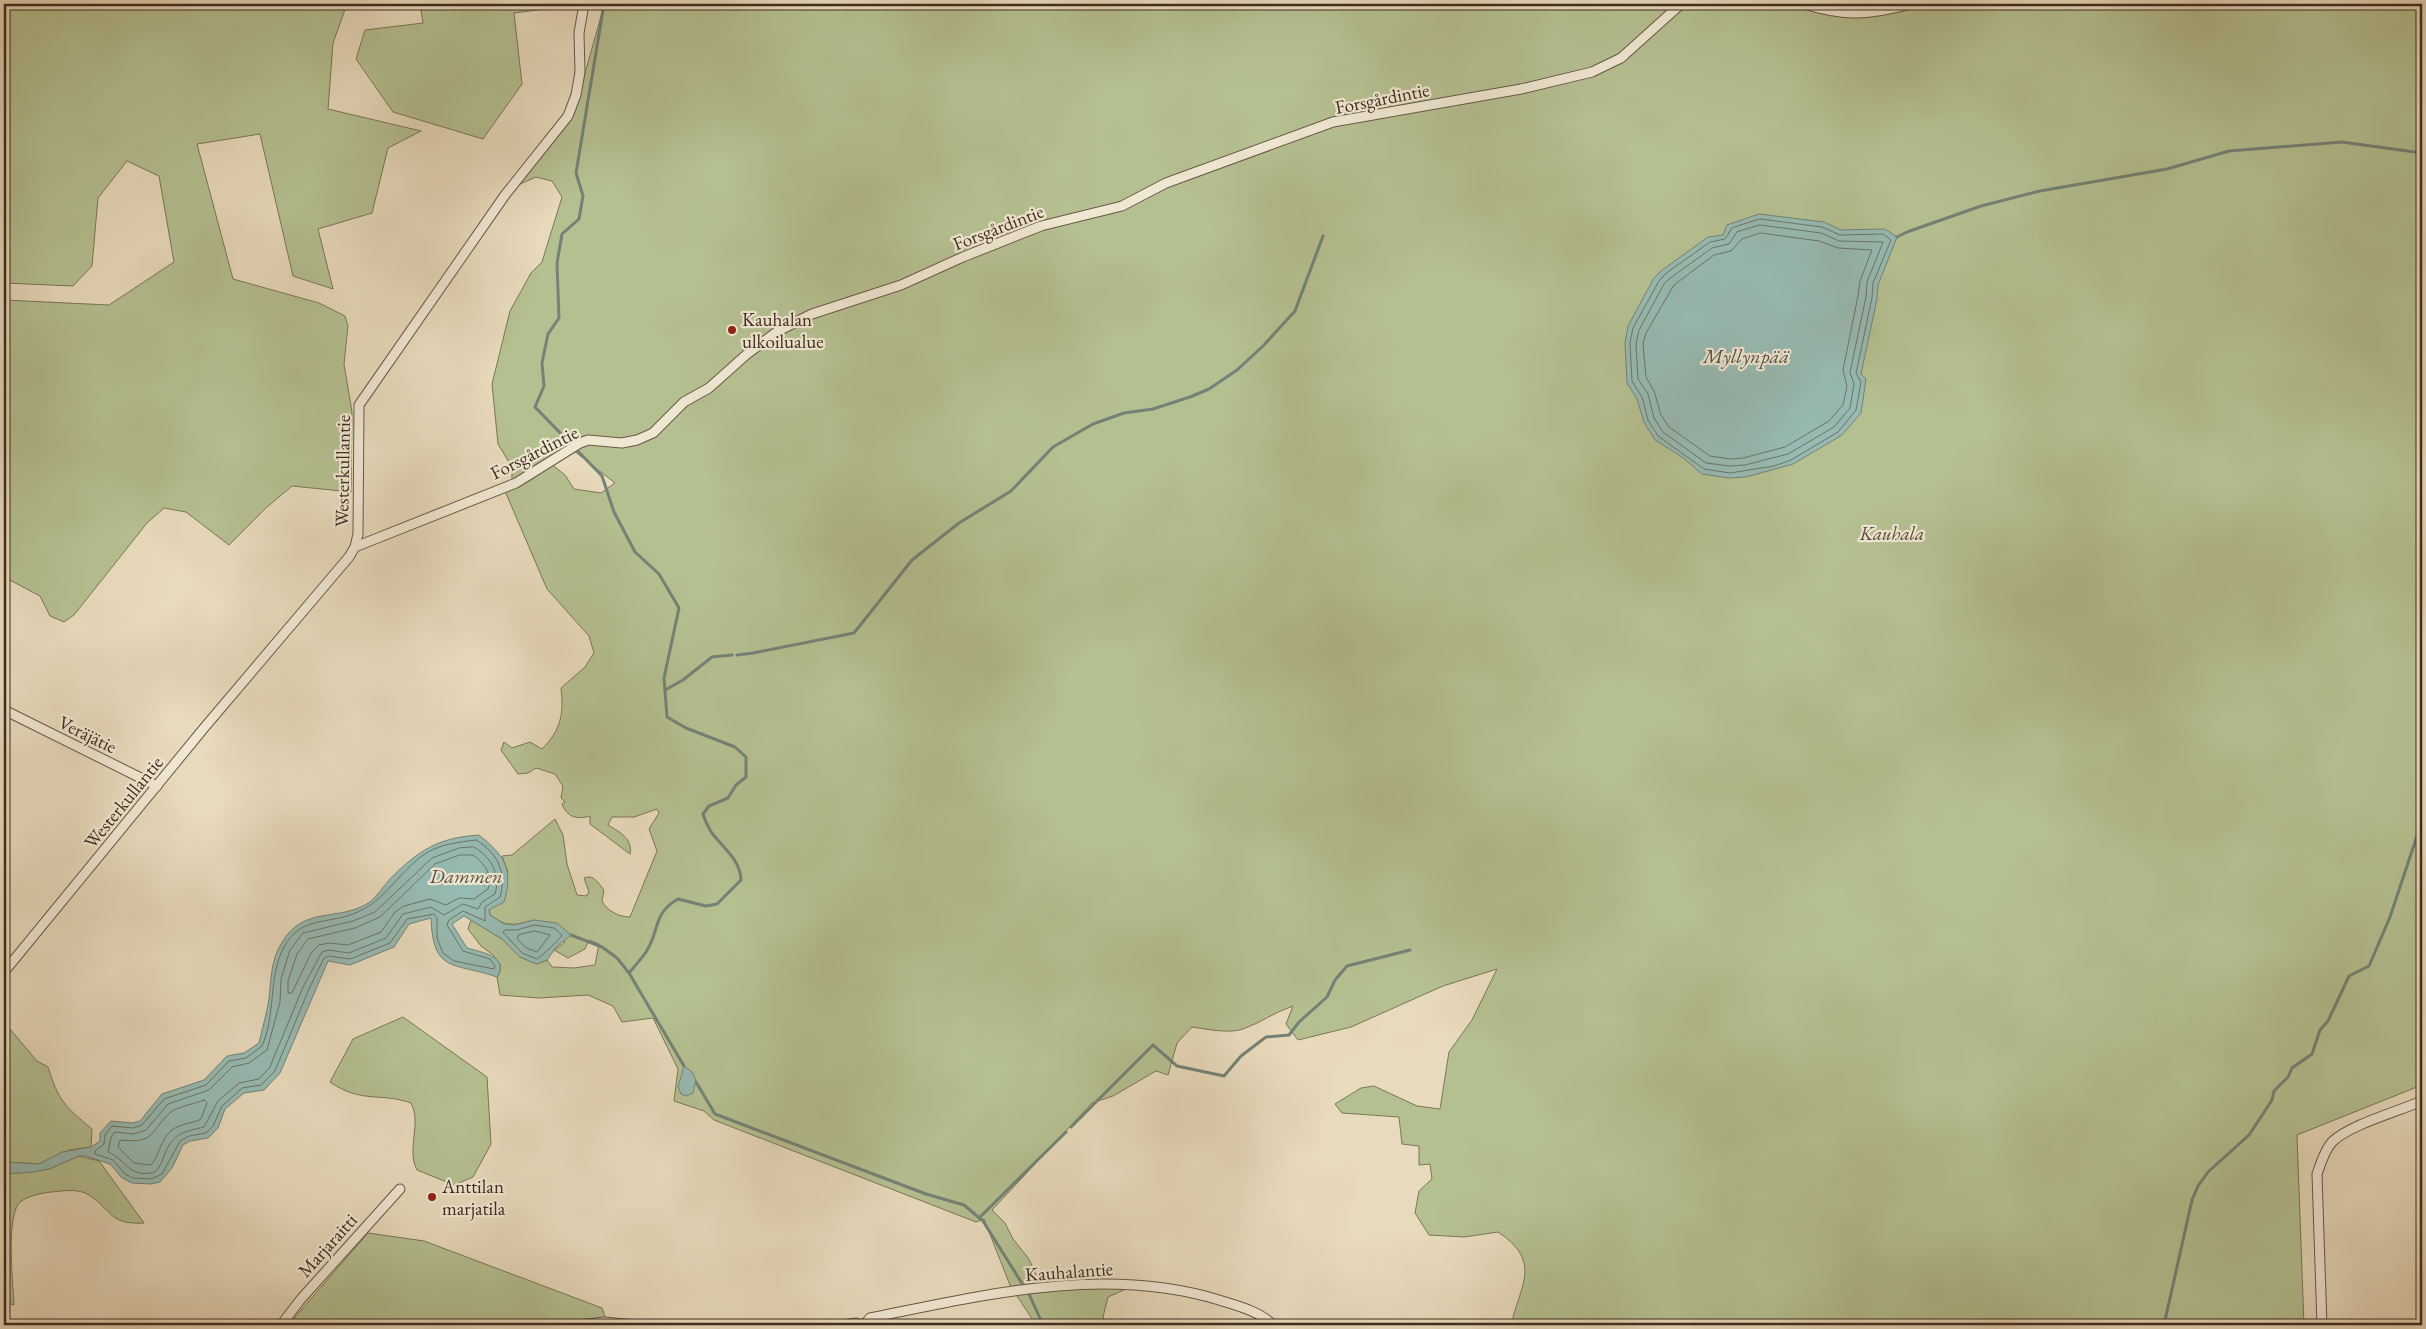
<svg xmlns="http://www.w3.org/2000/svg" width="2426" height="1329" font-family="'EB Garamond',serif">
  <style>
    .green { fill: #b5c091; stroke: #7a7658 }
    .water { fill: #97bab2; stroke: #748277 }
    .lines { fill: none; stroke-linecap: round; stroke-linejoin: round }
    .shore { stroke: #6b7468; stroke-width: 1 }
    .stream { stroke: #748277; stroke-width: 3 }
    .minor-casing { stroke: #695846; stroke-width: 11 }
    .minor { stroke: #f0e7d3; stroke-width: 9 }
    .poi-dot { fill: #8f2418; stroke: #f0e7d3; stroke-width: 2 }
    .labels { text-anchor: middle; stroke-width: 4.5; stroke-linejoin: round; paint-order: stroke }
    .street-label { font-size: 19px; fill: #3f2d1f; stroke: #f0e7d3 }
    .poi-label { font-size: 19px; fill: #3f2d1f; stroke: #f0e7d3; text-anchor: start }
    .park-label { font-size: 19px; font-style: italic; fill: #574a36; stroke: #f0e7d3 }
    .water-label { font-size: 20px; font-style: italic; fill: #555044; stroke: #f0e7d3 }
  </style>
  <rect width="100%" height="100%" fill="#e8dabc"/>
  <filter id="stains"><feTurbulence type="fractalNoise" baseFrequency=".004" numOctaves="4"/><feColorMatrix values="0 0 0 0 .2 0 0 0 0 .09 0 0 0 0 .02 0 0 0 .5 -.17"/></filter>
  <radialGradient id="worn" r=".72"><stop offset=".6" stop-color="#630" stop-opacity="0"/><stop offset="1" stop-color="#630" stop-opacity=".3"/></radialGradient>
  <g class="green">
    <polygon points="4,4 347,4 333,43 328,109 421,131 388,148 372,213 318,229 333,289 293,276 260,134 197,144 233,279 319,303 345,316 348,326 344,364 352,412 351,492 292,486 266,508 229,545 186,512 164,508 147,523 74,615 64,622 50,616 40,596 4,577 4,300 109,305 174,262 159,176 127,161 98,198 92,266 73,286 4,283"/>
    <polygon points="420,4 583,4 514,13 522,84 483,139 393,112 356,59 365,30 423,23"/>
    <path d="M594 4H2422V1085L2297 1135 2304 1325H1511C1520 1285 1543 1262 1498 1232L1464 1237 1429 1235 1415 1213 1419 1191 1432 1179 1430 1164 1419 1165V1146L1402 1144 1399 1117 1342 1113 1335 1104 1361 1088 1374 1086 1417 1106 1440 1109 1449 1052 1472 1020 1497 969 1443 986 1351 1027 1298 1040 1286 1024 1293 1006C1275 1012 1260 1023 1243 1029 1228 1034 1207 1029 1192 1027L1177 1043 1168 1075 1156 1071 1113 1096 1092 1103 992 1210 1005 1223 1013 1239 1029 1259 1042 1288 1123 1286 1124 1290 1108 1297 1103 1317 1105 1325H1036L1010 1285 984 1219 976 1222 714 1120 704 1111 674 1101 678 1069 653 1018 622 1022 613 1006 588 995 539 998 500 995 497 977 500 972V964L493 955 481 946 468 929 471 920 502 939 520 957 537 964 547 960 552 967 574 968 595 965 599 944 589 940 585 949 568 958 554 950 565 942 534 920C514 925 508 928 490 915L489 910 492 908 508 872 502 856 512 855 555 819 563 835 567 864 577 895 586 896 589 892 584 878C594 874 598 883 604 890L602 901C607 911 619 917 630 917L657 851 649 829 659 813 657 809 634 817H612L608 825C620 832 633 839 630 854L590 824V816C577 820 567 817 562 804L565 802 561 798 563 786 555 774 536 768 528 773 518 774 501 750 504 742 512 748 530 742 542 749C561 730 564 714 561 688L585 667 594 653 589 636 547 589 505 491 529 481 551 464 565 475 574 489 601 493 615 483 569 447 512 481V467L498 444 492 384 510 311 531 273 542 262 562 197 552 181 536 177 518 185 579 95 603 9Z"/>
    <path d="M403 1017 487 1077 491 1144 473 1177 454 1185 417 1170C406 1149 422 1124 411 1103 380 1092 362 1104 330 1082L353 1039Z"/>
    <path d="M4 1022 37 1061 48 1067C58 1100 65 1107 92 1129L91 1147 69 1150 39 1164 4 1162Z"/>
    <path d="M79 1156 99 1161 144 1223C109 1225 112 1210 89 1195 78 1188 63 1191 51 1192 42 1193 26 1196 19 1203 6 1219 13 1284 14 1305L4 1302V1174L49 1169Z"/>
    <polygon points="368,1233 424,1241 602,1308 608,1325 289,1324"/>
  </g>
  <g class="water">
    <polygon points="1759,214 1824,222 1841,230 1885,229 1897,237 1878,285 1877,299 1861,374 1866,379 1861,413 1842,435 1793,464 1746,477 1729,478 1702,474 1682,457 1655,440 1644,422 1637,399 1627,383 1625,343 1628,326 1654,278 1661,271 1708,237 1723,235 1727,225"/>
    <path d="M479 835C504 855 514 869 504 902L489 910 490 915 504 924 515 925 534 920 557 923 571 935 557 946 547 960 537 964 520 957 502 939 464 916 452 924 467 948C480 952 510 956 497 977 454 962 433 974 431 918L409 924 394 947 350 965 328 961 280 1073 264 1090 244 1093 225 1109 218 1128 208 1138 190 1141 183 1145 172 1168 160 1182 151 1184 132 1183 122 1178 110 1164 86 1156H79L49 1169 34 1172 4 1174V1162H6L39 1164 62 1152 91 1147 100 1141V1133L111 1121 132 1123 140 1121 162 1094 204 1080 227 1056 244 1053 259 1043C262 1029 267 1013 269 999 271 980 271 960 281 944 304 904 338 923 370 902 377 896 384 886 390 879 419 850 437 838 479 835Z"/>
    <polygon points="684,1066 692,1072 696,1080 693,1093 686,1096 681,1094 678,1087"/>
  </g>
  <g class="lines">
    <g class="shore">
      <polygon points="1760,219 1822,227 1840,235 1883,234 1891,240 1873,283 1872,298 1856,373 1861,382 1856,410 1838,432 1791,460 1774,466 1730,473 1704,469 1658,436 1648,420 1642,397 1632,381 1630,343 1633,328 1659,281 1665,274 1710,242 1725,239 1732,228"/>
      <polygon points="1760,225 1821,233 1839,241 1883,242 1867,282 1866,297 1850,372 1854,384 1850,408 1834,427 1788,454 1745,465 1730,466 1706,463 1663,432 1654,418 1648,394 1638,379 1636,344 1639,330 1664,284 1669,279 1712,248 1729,244 1737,232"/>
      <polygon points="1761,233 1819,241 1838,248 1872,250 1860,281 1858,296 1843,370 1847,386 1843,405 1829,421 1785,447 1743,458 1730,459 1710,456 1669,427 1661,415 1654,391 1646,377 1643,344 1646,333 1674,285 1714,255 1731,251 1742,239"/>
      <path d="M476 840C498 853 507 873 500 897L485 907V921L463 911 449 920 447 925 463 951 490 959 495 966 494 969 454 961 443 953 437 938V918L434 914 407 919 390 943 350 959 329 956 324 958 309 989 275 1071 261 1085 242 1088 222 1106 213 1126 206 1133 189 1136 180 1141 162 1174 151 1179 133 1178 125 1174 113 1160 95 1154V1151L104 1144 105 1135 112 1126 133 1128 142 1125 164 1099 206 1085 229 1061 246 1058 262 1046C276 1015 268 977 284 947 300 917 326 924 353 914 386 902 400 869 428 852 442 844 460 842 476 840Z"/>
      <path d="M474 847C491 857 501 874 495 894L482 902 478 909 463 904 444 915 431 907 403 914 386 938 349 953 329 950 322 952 303 987 270 1067 259 1079 239 1083 218 1101 204 1127C187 1131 173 1133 166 1151 163 1159 161 1166 155 1172 129 1179 127 1160 108 1152L111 1137 115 1132 133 1134 146 1130 168 1104 209 1090 232 1067 249 1063 267 1050 280 1002 281 979 290 950 303 933 353 921 375 912 432 858 459 848Z"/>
      <path d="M460 855H473C484 863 493 874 488 889L474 899 459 898 446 905 430 899 404 906 395 912 381 932 348 945 329 943 319 945 311 953 292 993H288V981L297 954 308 939 355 928 380 917 435 864Z"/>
      <path d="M535 925 554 928 562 935C559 940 542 956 537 959L522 953 503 932 505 930H516Z"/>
      <polygon points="535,931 550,935 537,952 526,948 517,938 519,935"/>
      <path d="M204 1100 207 1103 201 1119C192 1124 181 1123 172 1130 160 1139 160 1155 151 1165L134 1163 118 1147 120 1140C157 1144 149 1131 171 1112 179 1106 195 1104 204 1100Z"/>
    </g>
    <g class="stream">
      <path d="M604 4 576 173 583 196 579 219 562 234 557 263 559 318 548 334 542 363 544 386 535 407 602 476 614 512 635 552 659 574 679 608 664 678 667 717 686 728 735 747 746 757V777L736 785 728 798 709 806 703 814C705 820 708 827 712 833 724 849 740 859 741 880L717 904 706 906 678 899C652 914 660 931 646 952 641 959 635 966 629 973"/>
      <polyline points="1897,237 1907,232 1981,206 2040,191 2167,169 2229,151 2342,142 2422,153"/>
      <polyline points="737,655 753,653 854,633 912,560 959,523 1011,491 1053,447 1093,424 1124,413 1153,409 1190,397 1209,389 1237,370 1263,346 1295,311 1323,236"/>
      <polyline points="665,690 683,680 712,657 732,655"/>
      <polyline points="571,935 602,947 617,958 629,973 684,1066"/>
      <polyline points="696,1082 715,1114 926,1194 964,1205 983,1221 1023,1285"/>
      <polyline points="1071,1127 1153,1045 1177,1066 1224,1076 1241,1056 1266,1037 1289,1035 1299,1022 1327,997 1335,980 1347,966 1410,950"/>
      <polyline points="979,1218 1066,1132"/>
      <polyline points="1029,1294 1043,1325"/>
      <polyline points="2164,1325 2192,1200 2198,1186 2208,1172 2249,1135 2272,1100 2274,1091 2288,1077 2292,1068 2312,1054 2320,1030 2328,1021 2349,976 2369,966 2390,917 2422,821"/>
    </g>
    <g class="minor-casing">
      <g id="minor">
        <path d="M1804 4C1845 17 1870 15 1911 4"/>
        <polyline points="355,547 516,483 580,443 588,440 622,443 637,440 653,433 684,402 709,388 747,354 778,331 812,314 901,285 963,257 1041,226 1122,206 1166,183 1333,122 1521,89 1592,72 1621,58 1681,4"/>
        <polyline points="4,710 157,786"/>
        <polyline points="4,972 204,728 349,557 355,547 358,534 359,405 505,195 568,116 576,95 580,72 579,33 584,4"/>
        <polyline points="281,1325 301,1299 400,1189"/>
        <polyline points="579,1325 604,1322 635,1325"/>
        <polyline points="842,1325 856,1323 862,1325"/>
        <path d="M864 1325 870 1318C984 1295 1104 1265 1219 1300 1238 1306 1259 1311 1273 1325"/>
        <path d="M2322 1325 2317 1174C2321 1163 2324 1151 2332 1142 2349 1125 2399 1111 2422 1101"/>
      </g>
    </g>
    <use href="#minor" class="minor"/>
  </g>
  <g class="poi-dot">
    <circle cx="732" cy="330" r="5"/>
    <circle cx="432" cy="1197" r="5"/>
  </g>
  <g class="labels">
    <g class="street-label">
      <text transform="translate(1382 98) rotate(-11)" y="7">Forsgårdintie</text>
      <text transform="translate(998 227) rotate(-21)" y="7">Forsgårdintie</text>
      <text transform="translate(534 452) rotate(-27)" y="7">Forsgårdintie</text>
      <text transform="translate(342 471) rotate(-89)" y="7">Westerkullantie</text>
      <text transform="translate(88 734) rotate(26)" y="7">Veräjätie</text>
      <text transform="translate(123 802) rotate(-51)" y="7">Westerkullantie</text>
      <text transform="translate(327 1245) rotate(-48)" y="7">Marjaraitti</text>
      <text transform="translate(1069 1271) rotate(-4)" y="7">Kauhalantie</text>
    </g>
    <g class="poi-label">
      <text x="742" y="326">Kauhalan<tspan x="742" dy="22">ulkoilualue</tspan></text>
      <text x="442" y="1193">Anttilan<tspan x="442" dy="22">marjatila</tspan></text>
    </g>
    <g class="park-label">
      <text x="1892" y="540">Kauhala</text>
    </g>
    <g class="water-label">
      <text x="1746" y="363">Myllynpää</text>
      <text x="466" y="883">Dammen</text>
    </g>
  </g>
  <rect width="2426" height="1329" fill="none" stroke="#e8dabc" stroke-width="20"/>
  <rect x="5" y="5" width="2416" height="1319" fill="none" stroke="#3f2d1f" stroke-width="2.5"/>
  <rect x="10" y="10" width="2406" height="1309" fill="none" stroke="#3f2d1f"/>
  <rect width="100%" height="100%" filter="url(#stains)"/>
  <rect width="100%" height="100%" fill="url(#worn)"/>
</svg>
